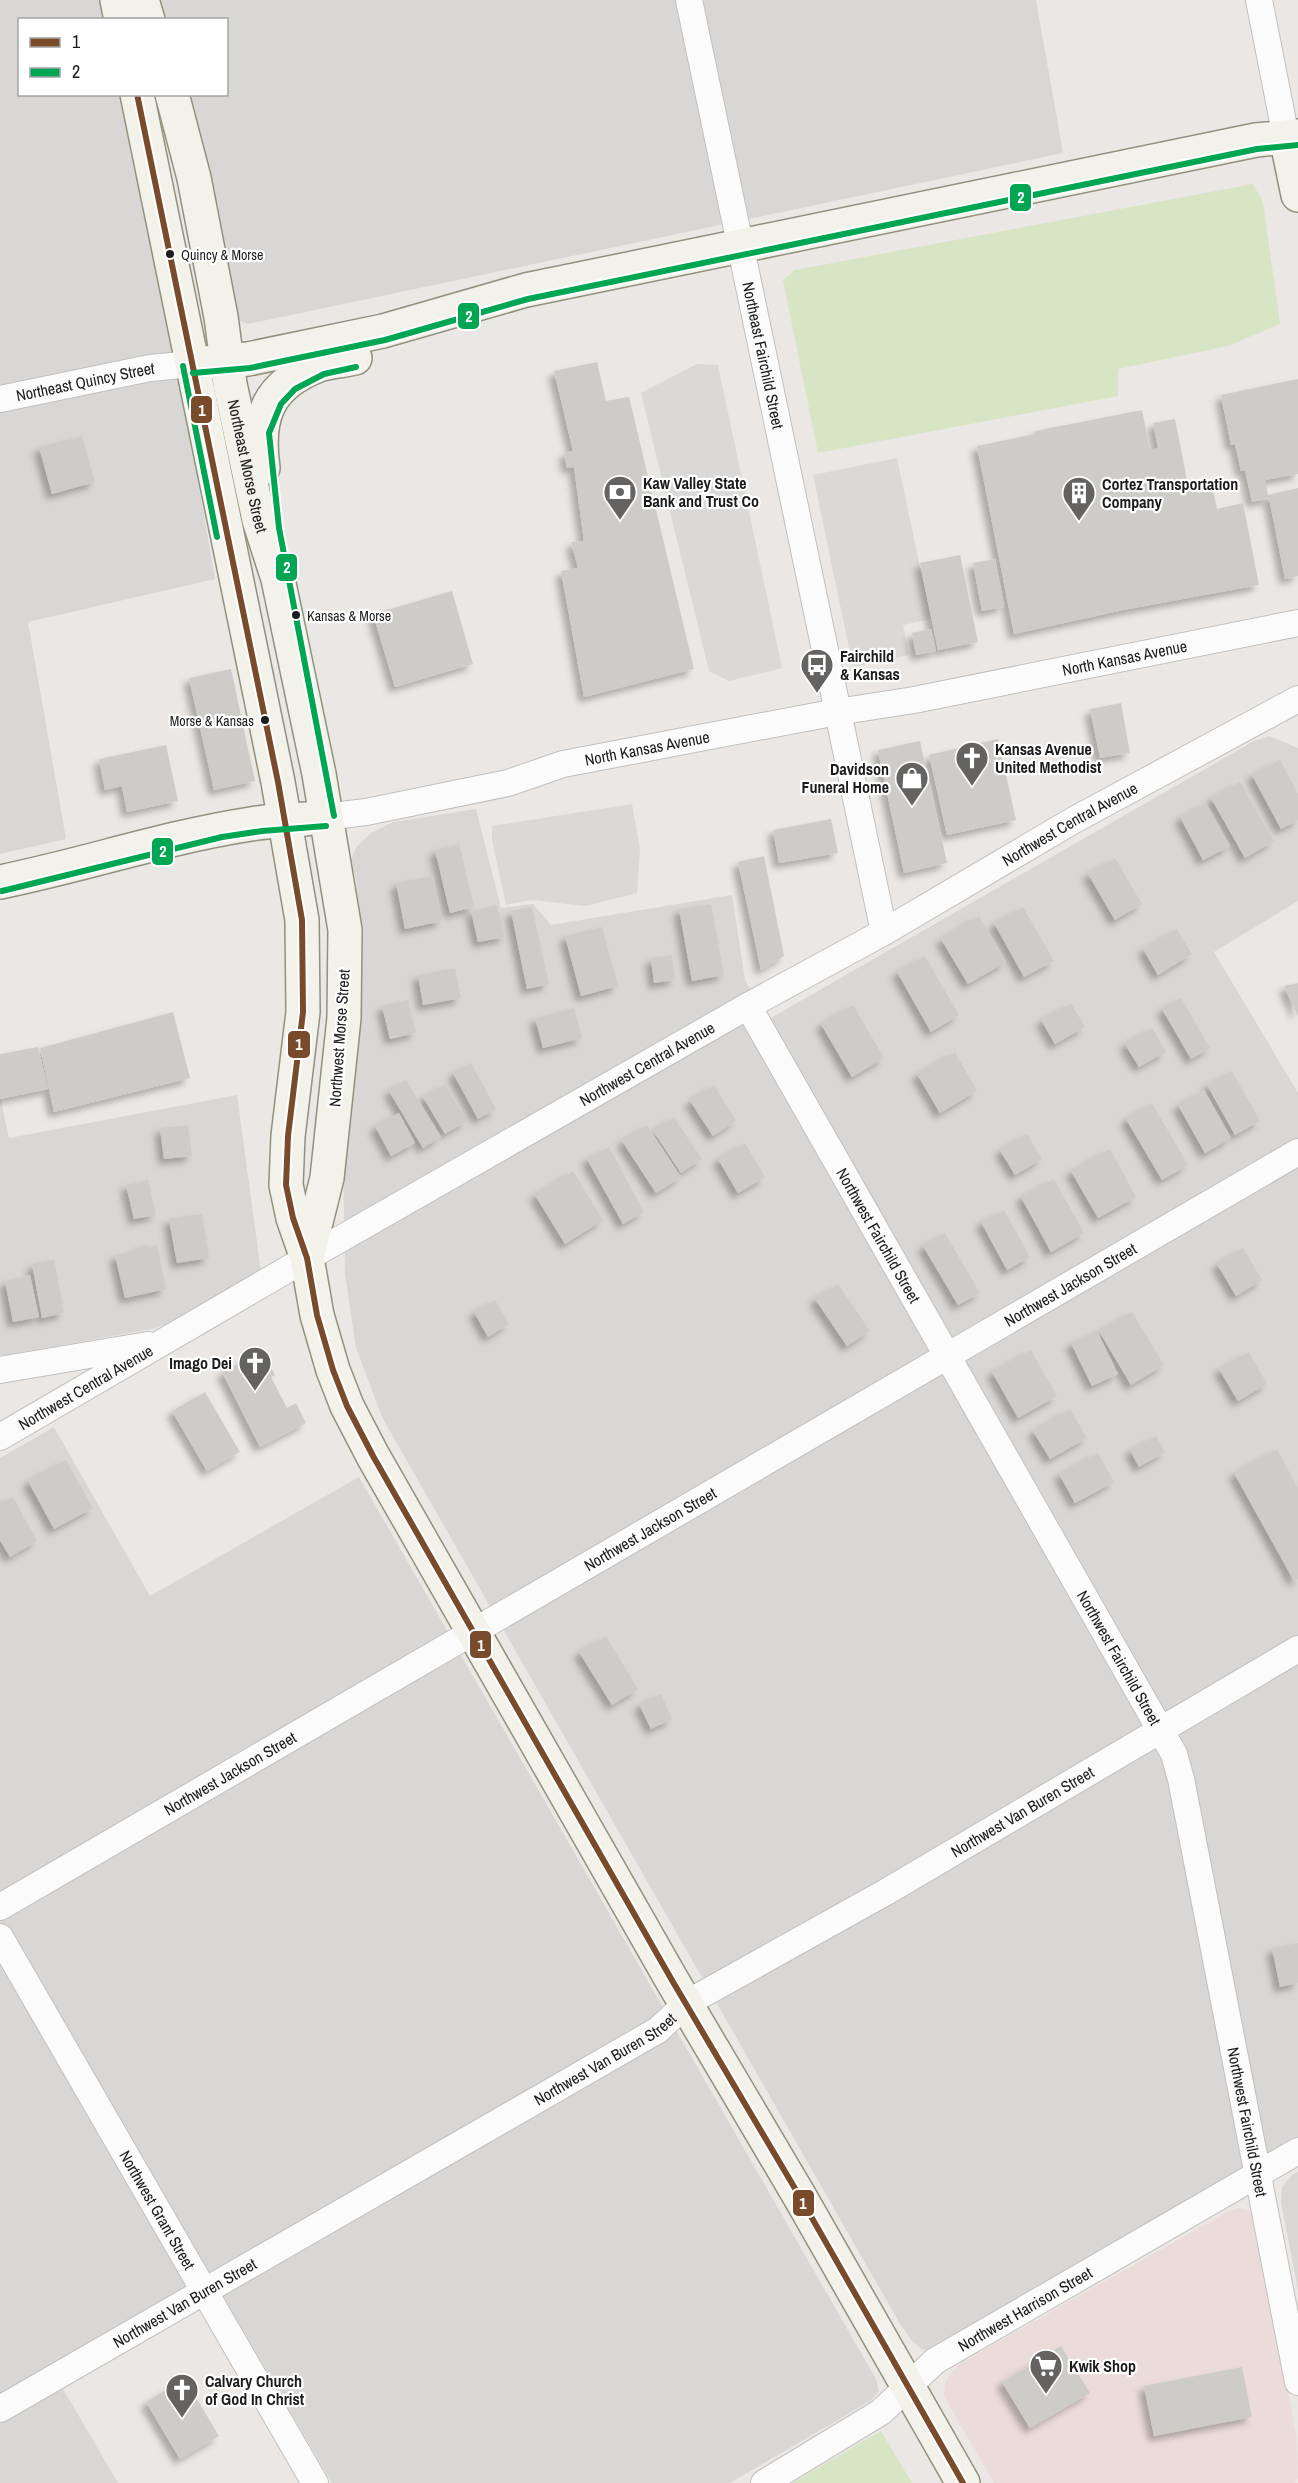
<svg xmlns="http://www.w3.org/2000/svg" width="1298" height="2483" font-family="'Archivo Narrow',sans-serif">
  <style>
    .residential { fill: #d9d7d6 }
    .commercial { fill: #ebdbda }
    .grass { fill: #d8e5c5 }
    .parking { fill: #dad9d8 }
    .building { fill: #ceccc9; filter: url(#shadow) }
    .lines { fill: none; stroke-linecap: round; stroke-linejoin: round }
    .minor-casing { stroke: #c1c0bf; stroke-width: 28 }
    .secondary-casing { stroke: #91917e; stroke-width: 36 }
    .minor { stroke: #fcfbfb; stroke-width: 26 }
    .secondary { stroke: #f2f1ea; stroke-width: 33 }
    .bus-1-casing { stroke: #fff; stroke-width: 10 }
    .bus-2-casing { stroke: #fff; stroke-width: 10 }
    .bus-1 { stroke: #7a4b2a; stroke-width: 6 }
    .bus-2 { stroke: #00a651; stroke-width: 6 }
    .bus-dot { fill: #1c1c1c; stroke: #fff; stroke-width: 2 }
    .labels { text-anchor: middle; stroke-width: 4.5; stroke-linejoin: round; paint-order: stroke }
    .bus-label { font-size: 14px; fill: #1c1c1c; stroke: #fff; text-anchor: start }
    .street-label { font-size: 16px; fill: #1c1c1c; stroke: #fff }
    .poi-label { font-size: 16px; font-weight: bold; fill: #1c1c1c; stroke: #fff; text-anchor: start }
    .line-badge { stroke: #fff; stroke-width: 2 }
    .badge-label { font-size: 16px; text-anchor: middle; font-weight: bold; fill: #fff }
  </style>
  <defs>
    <filter id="shadow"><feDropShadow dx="-5.5" dy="5.5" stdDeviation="3" flood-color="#0004"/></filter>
  </defs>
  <rect width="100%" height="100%" fill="#eae7e4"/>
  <g class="residential">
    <polygon points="0,0 107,0 111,19 20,20 20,94 126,95 171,326 215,579 28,622 66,839 0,854"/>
    <polygon points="153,0 1036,0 1063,153 248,324 235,319 180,95 226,94 226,20 159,19"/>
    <polygon points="1269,736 1298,748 1298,901 1214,952 1298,1093 1298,2141 935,2348 923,2350 913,2342 900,2324 383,1419 356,1348 345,1274 343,1154 360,933 357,885 351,859 357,846 371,833 393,822 476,809 501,908 533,904 551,925 732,895 745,980 769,1019 1254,741"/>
    <polygon points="237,1095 261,1272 185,1317 152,1329 0,1356 0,1096 9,1138"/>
    <polygon points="54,1427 150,1596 359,1477 876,2379 879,2391 870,2401 730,2483 332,2483 213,2279 52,2370 118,2483 0,2483 0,1458"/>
    <polygon points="1298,2172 1298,2290 1281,2202 1282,2187 1292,2175"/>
  </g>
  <polygon class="commercial" points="1238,2208 1248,2210 1256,2220 1297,2440 1298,2478 1295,2483 994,2483 944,2396 945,2383 951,2373 961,2363 1231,2210"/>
  <g class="grass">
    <polygon points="1253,184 1263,202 1280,324 1228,346 1118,369 1118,396 818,453 783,280 795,270"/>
    <polygon points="881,2431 912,2483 792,2483"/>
  </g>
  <g class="parking">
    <polygon points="697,364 718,365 782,668 729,681 709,671 641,393"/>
    <polygon points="897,458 931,619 903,625 909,655 853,667 813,475"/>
    <polygon points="632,804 640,849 637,893 585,906 532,900 506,905 492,840 492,826"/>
  </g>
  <g class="building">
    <polygon points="597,362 606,401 629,397 694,669 584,697 561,571 578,568 571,542 584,541 574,467 567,468 564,453 573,451 554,371"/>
    <polygon points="1298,379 1298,474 1265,480 1268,495 1298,488 1298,576 1285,579 1269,498 1252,502 1245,470 1241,471 1235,444 1231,445 1221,395"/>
    <polygon points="1142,410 1150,450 1158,448 1153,423 1175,419 1189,490 1212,486 1217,509 1243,503 1259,585 1123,610 1014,634 977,446 1035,434 1035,431"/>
    <polygon points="82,436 95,482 52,494 39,447"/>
    <polygon points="960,555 978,642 938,650 920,563"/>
    <polygon points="995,559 1004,607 982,611 973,563"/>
    <polygon points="452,591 473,664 395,687 373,614"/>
    <polygon points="931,629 936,651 916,655 912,633"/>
    <polygon points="231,669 255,781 214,790 189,678"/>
    <polygon points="1121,703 1130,753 1100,758 1090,709"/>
    <polygon points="998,739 1016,820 947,835 929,755"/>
    <polygon points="920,741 947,863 904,873 878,750"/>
    <polygon points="166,745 178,801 127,812 122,786 105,790 99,759"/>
    <polygon points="1280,760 1298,794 1298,820 1281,829 1252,775"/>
    <polygon points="1240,782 1274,841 1245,858 1211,798"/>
    <polygon points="1206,803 1230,846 1203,860 1180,817"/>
    <polygon points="831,819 838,853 779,863 773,830"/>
    <polygon points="459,844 474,907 450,913 435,850"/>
    <polygon points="764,856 784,956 761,970 738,862"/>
    <polygon points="1115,858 1142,904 1115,920 1088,874"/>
    <polygon points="433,876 442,921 405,929 396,883"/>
    <polygon points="711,904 724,975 692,981 679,909"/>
    <polygon points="497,905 505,937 478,942 471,911"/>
    <polygon points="532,907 549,984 527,989 511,911"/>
    <polygon points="1023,907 1054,961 1024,977 994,923"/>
    <polygon points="979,916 1006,962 968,984 941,939"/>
    <polygon points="602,927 618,986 581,996 565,936"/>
    <polygon points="1177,929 1192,954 1158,975 1143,949"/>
    <polygon points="672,955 675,980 654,983 651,958"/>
    <polygon points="925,956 959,1015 931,1032 897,972"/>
    <polygon points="455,968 461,998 423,1005 418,975"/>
    <polygon points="1298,983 1298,1016 1284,986"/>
    <polygon points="1181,998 1210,1048 1191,1059 1162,1009"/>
    <polygon points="408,1000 416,1033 390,1039 382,1006"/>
    <polygon points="1071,1003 1085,1027 1055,1044 1041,1020"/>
    <polygon points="853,1005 884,1058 852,1077 821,1024"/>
    <polygon points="574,1008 582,1038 543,1048 535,1018"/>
    <polygon points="173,1012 190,1078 54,1112 40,1048"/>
    <polygon points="1152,1028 1166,1052 1139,1067 1125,1044"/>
    <polygon points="38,1047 48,1089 0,1099 0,1054"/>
    <polygon points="955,1052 977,1091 940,1113 917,1074"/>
    <polygon points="471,1063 496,1109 478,1119 453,1073"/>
    <polygon points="1232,1071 1260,1121 1235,1135 1207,1085"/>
    <polygon points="406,1080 441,1137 423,1148 389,1091"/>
    <polygon points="445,1084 467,1121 445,1134 423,1097"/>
    <polygon points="714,1085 736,1121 713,1136 690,1101"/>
    <polygon points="1204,1090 1231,1138 1205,1153 1178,1105"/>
    <polygon points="1152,1103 1188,1165 1162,1180 1126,1119"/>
    <polygon points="399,1113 415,1143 391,1156 375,1126"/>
    <polygon points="674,1117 702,1159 681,1173 653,1131"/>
    <polygon points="188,1125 192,1156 164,1159 160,1128"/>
    <polygon points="647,1125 681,1177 656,1193 622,1141"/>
    <polygon points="1027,1134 1042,1159 1015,1175 1000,1150"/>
    <polygon points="745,1143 765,1177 738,1193 718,1159"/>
    <polygon points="609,1147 644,1212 623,1224 587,1159"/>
    <polygon points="1110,1149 1136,1197 1098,1218 1071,1171"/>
    <polygon points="573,1171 603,1220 565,1244 535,1195"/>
    <polygon points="1054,1179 1084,1233 1051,1252 1021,1197"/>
    <polygon points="148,1180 156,1215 134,1219 126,1185"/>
    <polygon points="1004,1210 1030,1257 1007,1270 981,1222"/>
    <polygon points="202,1214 209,1258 177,1263 169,1219"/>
    <polygon points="945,1233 980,1293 958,1305 923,1246"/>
    <polygon points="147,1245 148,1247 157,1245 166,1289 125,1298 115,1255 141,1249 140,1246"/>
    <polygon points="1243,1248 1262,1280 1236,1296 1217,1264"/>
    <polygon points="54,1259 64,1313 42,1318 32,1264"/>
    <polygon points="30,1275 39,1317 13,1322 5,1281"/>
    <polygon points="838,1284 870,1331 847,1346 815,1299"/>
    <polygon points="495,1300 509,1324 488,1337 474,1312"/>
    <polygon points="1132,1312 1164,1365 1131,1385 1099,1331"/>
    <polygon points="1097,1331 1118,1374 1092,1386 1071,1343"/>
    <polygon points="1031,1350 1057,1396 1018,1418 992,1372"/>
    <polygon points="1249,1352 1267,1384 1238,1401 1219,1369"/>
    <polygon points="257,1354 264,1365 269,1363 275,1375 271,1377 287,1408 296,1403 306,1423 260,1447 222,1372"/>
    <polygon points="205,1392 240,1452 207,1471 172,1411"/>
    <polygon points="1070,1409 1087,1438 1050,1459 1033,1431"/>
    <polygon points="1156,1436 1165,1452 1139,1467 1130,1450"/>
    <polygon points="1277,1449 1298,1488 1298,1579 1294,1581 1234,1473"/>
    <polygon points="1098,1453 1114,1482 1075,1503 1059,1474"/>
    <polygon points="66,1460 93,1508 54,1529 28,1481"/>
    <polygon points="13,1497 37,1541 10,1557 0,1540 0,1503"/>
    <polygon points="606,1636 638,1689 612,1705 579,1652"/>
    <polygon points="661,1694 672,1719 651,1729 639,1704"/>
    <polygon points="1298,1943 1298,1983 1280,1987 1272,1948"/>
    <polygon points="1061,2346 1090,2393 1030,2428 1002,2382"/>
    <polygon points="1242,2367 1252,2417 1154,2436 1144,2386"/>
    <polygon points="185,2379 219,2436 180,2459 146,2402"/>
  </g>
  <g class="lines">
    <g class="minor-casing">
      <g id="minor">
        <path id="s1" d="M689 0 884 932"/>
        <polyline points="1259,0 1286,137"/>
        <path id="s2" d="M0 399 150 368 192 364"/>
        <path id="s3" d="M325 817 366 812 508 783 563 764 837 712 914 700 1298 623"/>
        <path id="s4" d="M748 1006 1174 1754 1181 1779 1298 2382"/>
        <polyline points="0,1370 148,1345"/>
        <path id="s5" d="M0 1437 307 1258 748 1006 884 932 1074 820 1298 699"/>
        <path id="s6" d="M0 1907 1298 1152"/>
        <path id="s7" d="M0 1937 315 2483"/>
        <path id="s8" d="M0 2409 658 2030 687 2003 886 1892 1298 1649"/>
        <path id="s9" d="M764 2483 881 2412 935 2361 1298 2151"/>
      </g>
    </g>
    <g class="secondary-casing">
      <g id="secondary">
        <polyline points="117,0 121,20"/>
        <polyline points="142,0 148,20"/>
        <polyline points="137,94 278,782 302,920 303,1012 288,1136 286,1185 293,1218 307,1258 317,1315 333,1370 347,1406 373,1456 673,1982 800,2197 963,2483"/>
        <path id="s10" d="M172 94 194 178 221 317 230 384 259 520 278 579 319 774 345 930 344 1018 327 1178 307 1258"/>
        <polyline points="1286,137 1298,195"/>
        <polyline points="206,363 248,359 383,331 526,290 1256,140 1298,136"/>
        <path d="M263 468C256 417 267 385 319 365 330 361 344 361 355 358"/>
        <path d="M0 882C84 865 166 837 251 824 269 821 287 820 306 819"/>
      </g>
    </g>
    <use href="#minor" class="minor"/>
    <use href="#secondary" class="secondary"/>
    <g class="bus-1-casing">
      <polyline id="bus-1" points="137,94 278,782 302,920 303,1012 288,1136 286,1185 293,1218 307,1258 317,1315 333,1370 347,1406 373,1456 673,1982 800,2197 963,2483"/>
    </g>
    <g class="bus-2-casing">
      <g id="bus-2">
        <polyline points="183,366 217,537"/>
        <polyline points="193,373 250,368 385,340 528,299 1257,149 1298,145"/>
        <polyline points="334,816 279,528 269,433 281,404 295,389 324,374 356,367"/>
        <polyline points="2,891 222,837 262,831 326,826"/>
      </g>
    </g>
    <use href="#bus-1" class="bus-1"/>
    <use href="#bus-2" class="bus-2"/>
  </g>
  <defs>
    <g id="bank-pin" transform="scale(1.725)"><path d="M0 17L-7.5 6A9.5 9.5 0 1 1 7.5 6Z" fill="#646362" stroke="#fff"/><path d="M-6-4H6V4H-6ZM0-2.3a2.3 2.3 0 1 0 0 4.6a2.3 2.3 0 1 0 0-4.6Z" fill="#fff"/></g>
    <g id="building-pin" transform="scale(1.725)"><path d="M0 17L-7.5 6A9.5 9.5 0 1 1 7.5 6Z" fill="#646362" stroke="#fff"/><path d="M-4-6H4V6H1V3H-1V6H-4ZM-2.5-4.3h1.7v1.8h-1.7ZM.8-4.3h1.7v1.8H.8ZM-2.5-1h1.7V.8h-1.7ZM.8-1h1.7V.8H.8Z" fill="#fff"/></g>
    <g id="bus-pin" transform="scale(1.725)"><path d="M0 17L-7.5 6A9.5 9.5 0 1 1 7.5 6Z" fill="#646362" stroke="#fff"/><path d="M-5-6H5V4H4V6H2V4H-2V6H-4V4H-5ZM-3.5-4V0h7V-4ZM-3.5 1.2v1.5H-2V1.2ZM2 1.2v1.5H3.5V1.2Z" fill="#fff"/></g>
    <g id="church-pin" transform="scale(1.725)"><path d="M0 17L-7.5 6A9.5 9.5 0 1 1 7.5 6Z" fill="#646362" stroke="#fff"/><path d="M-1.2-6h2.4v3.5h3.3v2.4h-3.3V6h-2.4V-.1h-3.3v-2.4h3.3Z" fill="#fff"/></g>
    <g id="shop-pin" transform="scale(1.725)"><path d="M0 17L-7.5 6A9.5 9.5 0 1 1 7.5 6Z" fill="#646362" stroke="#fff"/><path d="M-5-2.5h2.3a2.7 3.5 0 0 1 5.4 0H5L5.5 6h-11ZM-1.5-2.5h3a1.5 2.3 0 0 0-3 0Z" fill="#fff"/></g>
    <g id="supermarket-pin" transform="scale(1.725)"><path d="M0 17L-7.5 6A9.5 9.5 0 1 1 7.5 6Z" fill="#646362" stroke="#fff"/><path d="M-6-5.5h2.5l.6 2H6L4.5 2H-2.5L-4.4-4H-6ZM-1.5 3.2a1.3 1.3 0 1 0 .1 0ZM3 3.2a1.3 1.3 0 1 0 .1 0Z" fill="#fff"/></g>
  </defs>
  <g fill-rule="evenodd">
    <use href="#bank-pin" x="620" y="492"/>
    <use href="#building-pin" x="1079" y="493"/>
    <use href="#bus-pin" x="817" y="665"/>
    <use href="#church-pin" x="972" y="758"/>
    <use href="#shop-pin" x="912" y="778"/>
    <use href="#church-pin" x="255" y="1363"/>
    <use href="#supermarket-pin" x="1046" y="2366"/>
    <use href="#church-pin" x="182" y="2390"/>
  </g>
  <g class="bus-dot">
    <circle cx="170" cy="254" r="5"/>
    <circle cx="296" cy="615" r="5"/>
    <circle cx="265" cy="720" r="5"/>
  </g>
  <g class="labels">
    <g class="bus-label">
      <text x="181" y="260">Quincy &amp; Morse</text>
      <text x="307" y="621">Kansas &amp; Morse</text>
      <text x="254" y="726" text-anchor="end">Morse &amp; Kansas</text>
    </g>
    <g class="street-label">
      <text dy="6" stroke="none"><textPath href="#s1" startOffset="363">Northeast Fairchild Street</textPath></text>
      <text dy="6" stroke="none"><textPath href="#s2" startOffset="87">Northeast Quincy Street</textPath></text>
      <text dy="6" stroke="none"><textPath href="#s10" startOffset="380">Northeast Morse Street</textPath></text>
      <text dy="6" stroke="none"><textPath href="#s3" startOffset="816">North Kansas Avenue</textPath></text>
      <text dy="6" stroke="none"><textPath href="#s3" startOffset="330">North Kansas Avenue</textPath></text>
      <text dy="6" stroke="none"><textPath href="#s5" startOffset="1233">Northwest Central Avenue</textPath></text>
      <text transform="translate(339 1038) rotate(-86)" y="6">Northwest Morse Street</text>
      <text dy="6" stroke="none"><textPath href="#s5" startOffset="747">Northwest Central Avenue</textPath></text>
      <text dy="6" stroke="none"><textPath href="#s4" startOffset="264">Northwest Fairchild Street</textPath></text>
      <text dy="6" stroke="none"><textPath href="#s6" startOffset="1238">Northwest Jackson Street</textPath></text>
      <text dy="6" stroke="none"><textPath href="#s5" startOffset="99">Northwest Central Avenue</textPath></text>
      <text dy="6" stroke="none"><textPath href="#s6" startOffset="752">Northwest Jackson Street</textPath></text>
      <text dy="6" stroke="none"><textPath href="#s4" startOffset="750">Northwest Fairchild Street</textPath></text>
      <text dy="6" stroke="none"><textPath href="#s6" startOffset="266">Northwest Jackson Street</textPath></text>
      <text dy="6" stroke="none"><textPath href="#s8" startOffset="1185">Northwest Van Buren Street</textPath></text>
      <text dy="6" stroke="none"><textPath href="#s8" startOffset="699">Northwest Van Buren Street</textPath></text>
      <text dy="6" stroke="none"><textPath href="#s4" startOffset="1236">Northwest Fairchild Street</textPath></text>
      <text dy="6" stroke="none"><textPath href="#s7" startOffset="315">Northwest Grant Street</textPath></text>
      <text dy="6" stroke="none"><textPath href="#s8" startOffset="213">Northwest Van Buren Street</textPath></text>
      <text dy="6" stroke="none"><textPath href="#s9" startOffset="315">Northwest Harrison Street</textPath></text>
    </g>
    <g class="poi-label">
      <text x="643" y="489">Kaw Valley State<tspan x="643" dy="18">Bank and Trust Co</tspan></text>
      <text x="1102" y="490">Cortez Transportation<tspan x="1102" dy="18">Company</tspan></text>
      <text x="840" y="662">Fairchild<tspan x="840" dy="18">&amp; Kansas</tspan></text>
      <text x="995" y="755">Kansas Avenue<tspan x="995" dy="18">United Methodist</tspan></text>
      <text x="889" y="775" text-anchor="end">Davidson<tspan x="889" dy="18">Funeral Home</tspan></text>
      <text x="232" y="1369" text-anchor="end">Imago Dei</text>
      <text x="1069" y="2372">Kwik Shop</text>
      <text x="205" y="2387">Calvary Church<tspan x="205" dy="18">of God In Christ</tspan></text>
    </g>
  </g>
  <g class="line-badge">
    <rect x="1009" y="183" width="23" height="29" rx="6" fill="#00a651"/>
    <rect x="457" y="302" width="23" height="28" rx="6" fill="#00a651"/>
    <rect x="190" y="395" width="23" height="29" rx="6" fill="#7a4b2a"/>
    <rect x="275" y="553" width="23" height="29" rx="6" fill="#00a651"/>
    <rect x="151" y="837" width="23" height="29" rx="6" fill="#00a651"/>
    <rect x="287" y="1030" width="24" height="29" rx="6" fill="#7a4b2a"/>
    <rect x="469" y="1630" width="23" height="29" rx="6" fill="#7a4b2a"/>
    <rect x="792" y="2189" width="23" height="28" rx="6" fill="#7a4b2a"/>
  </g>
  <g class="badge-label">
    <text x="1021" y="203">2</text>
    <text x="469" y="322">2</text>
    <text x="202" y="416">1</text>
    <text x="287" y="573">2</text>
    <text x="163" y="857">2</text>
    <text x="299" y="1050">1</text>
    <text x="481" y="1651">1</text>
    <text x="803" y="2209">1</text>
  </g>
  <rect x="18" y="18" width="210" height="78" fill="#ffffff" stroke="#a4a4a4" stroke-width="1.5"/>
  <rect x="30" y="38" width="30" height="9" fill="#7a4b2a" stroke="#a4a4a4" stroke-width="1.5"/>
  <text x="72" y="48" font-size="18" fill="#1c1c1c">1</text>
  <rect x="30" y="68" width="30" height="9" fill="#00a651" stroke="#a4a4a4" stroke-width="1.5"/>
  <text x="72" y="78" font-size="18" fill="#1c1c1c">2</text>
</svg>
